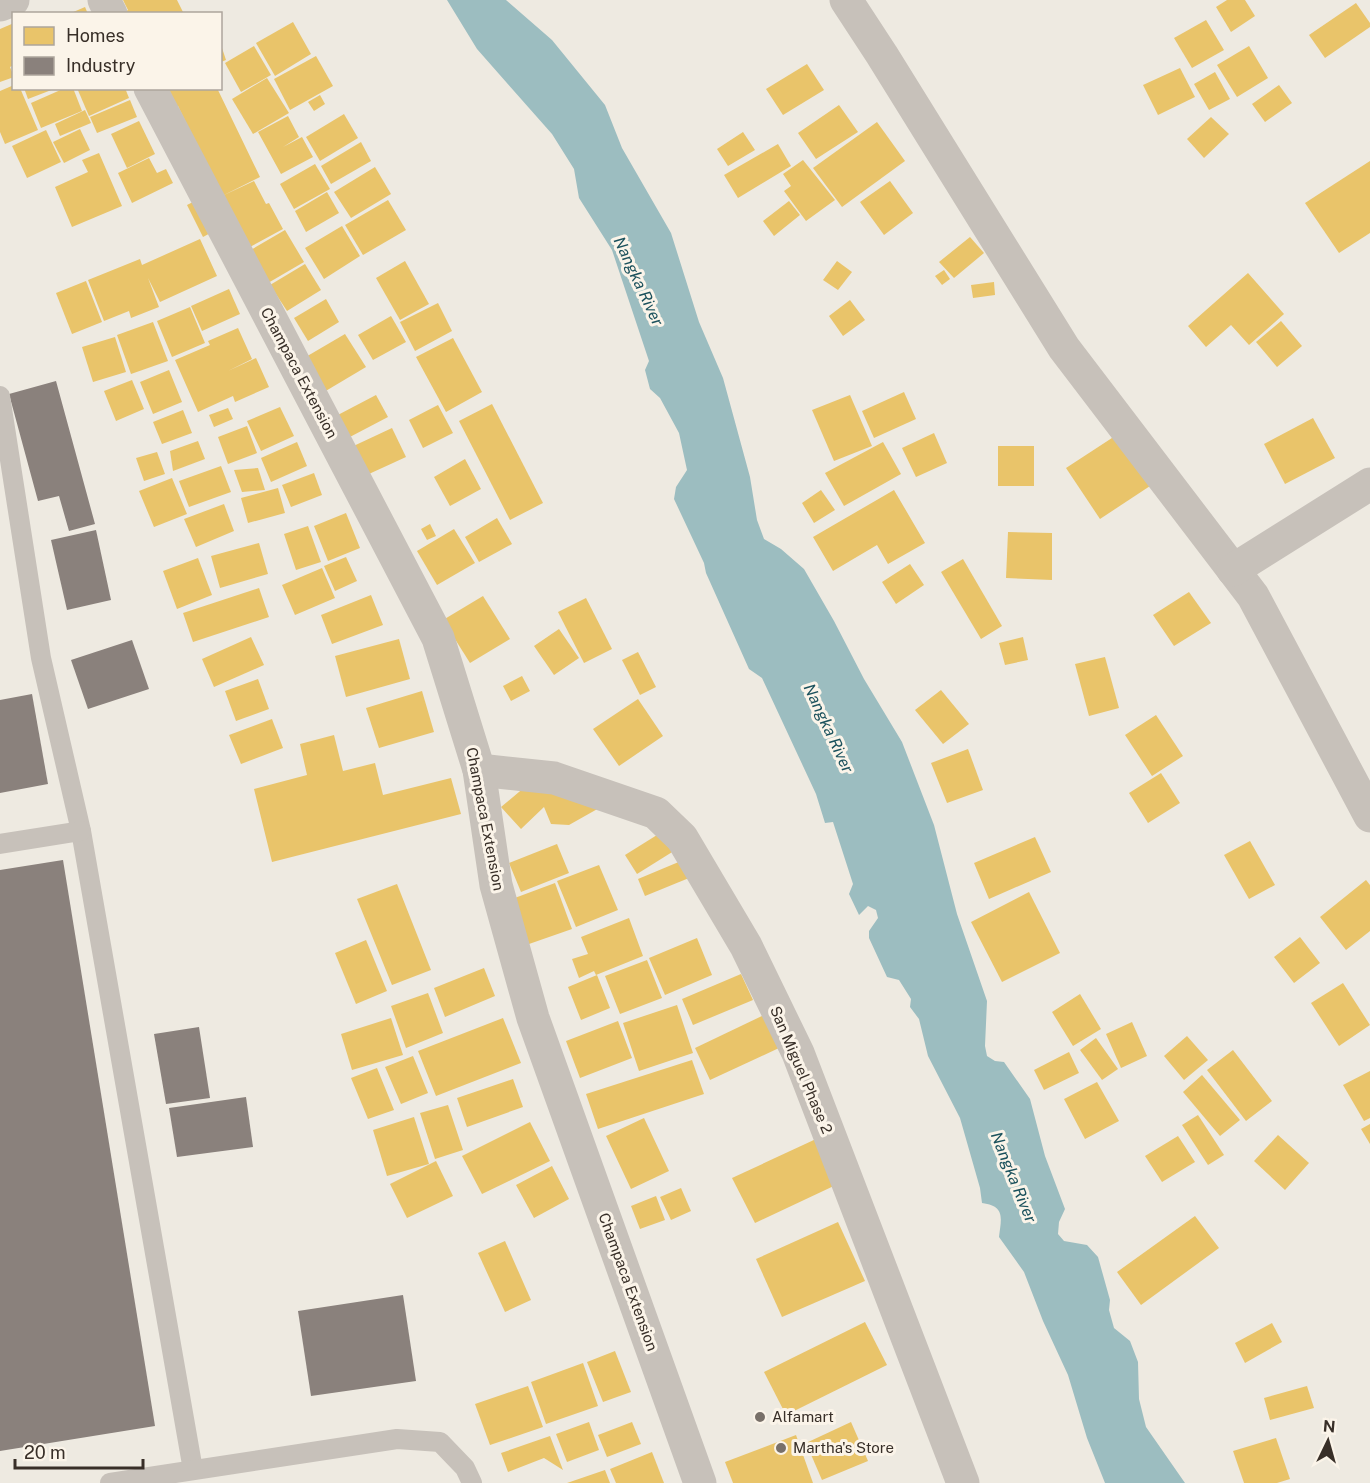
<svg xmlns="http://www.w3.org/2000/svg" width="1370" height="1483" font-family="'Public Sans',sans-serif">
  <style>
    .water { fill: #9cbdc0 }
    .homes { fill: #e9c46a }
    .industry { fill: #8a817c }
    .lines { fill: none; stroke-linecap: round; stroke-linejoin: round }
    .service { stroke: #c7c1ba; stroke-width: 20 }
    .minor { stroke: #c7c1ba; stroke-width: 33 }
    .poi-dot { fill: #787069; stroke: #fbf4e9; stroke-width: 2 }
    .labels { text-anchor: middle; stroke-width: 6; stroke-linejoin: round; paint-order: stroke }
    .street-label { font-size: 15px; fill: #382f28; stroke: #fbf4e9 }
    .poi-label { font-size: 15px; fill: #382f28; stroke: #fbf4e9; text-anchor: start }
    .water-label { font-size: 16px; font-style: italic; fill: #1b515c; stroke: #fbf4e9 }
  </style>
  <rect width="100%" height="100%" fill="#eeeae1"/>
  <path class="water" d="M447 0H506L552 40 605 105 622 148 671 233 699 322 723 378 750 477 757 520 764 539 781 549 804 569 834 621 864 679 902 742 934 825 957 914 987 1001 985 1046 987 1056 995 1061 1004 1062 1030 1099 1045 1156 1065 1209 1059 1222 1058 1234 1064 1241 1087 1245 1098 1257 1110 1300 1109 1310 1114 1328 1130 1341 1138 1362 1139 1399 1146 1427 1185 1483H1105L1087 1438 1068 1375 1043 1321 1024 1272 999 1237C1001 1219 1006 1206 982 1203L980 1188 960 1118 928 1056 919 1019 910 1007 911 999 899 980 887 977 869 938V931L878 918 876 910 868 906 859 915 849 894 853 884 833 822 825 823 816 794 762 678 749 669 706 573 704 563 674 499 676 487 687 470 679 433 660 398 650 389 645 370 649 361 612 250 579 198 574 169 552 134 477 49Z"/>
  <g class="homes">
    <polygon points="123,0 177,0 184,14 125,14 124,12 128,10"/>
    <polygon points="1227,0 1245,0 1255,16 1231,32 1216,7"/>
    <polygon points="1356,3 1370,23 1370,27 1325,58 1309,35"/>
    <polygon points="85,7 88,14 71,14 71,13"/>
    <polygon points="1206,20 1224,50 1192,68 1174,38"/>
    <polygon points="293,22 311,54 275,76 256,43"/>
    <polygon points="14,23 14,65 10,67 14,77 0,82 0,29"/>
    <polygon points="221,45 226,60 221,62"/>
    <polygon points="254,46 271,75 241,92 225,63"/>
    <polygon points="1249,46 1268,78 1237,97 1217,65"/>
    <polygon points="316,56 333,86 290,110 274,79"/>
    <polygon points="807,64 824,90 783,115 766,89"/>
    <polygon points="1180,68 1195,97 1158,115 1143,85"/>
    <polygon points="1215,72 1230,99 1209,110 1194,84"/>
    <polygon points="267,78 289,113 253,134 232,99"/>
    <polygon points="14,85 14,88 20,88 38,130 5,144 0,132 0,91"/>
    <polygon points="1279,85 1292,103 1265,122 1252,104"/>
    <polygon points="24,88 54,88 54,89 28,99"/>
    <polygon points="65,88 73,88 82,111 41,128 31,103"/>
    <polygon points="77,88 125,88 129,98 89,116"/>
    <polygon points="166,88 217,88 260,177 222,196 254,181 266,204 269,203 283,229 248,248 216,198 184,132 189,129 178,106 175,107"/>
    <polygon points="320,95 325,104 314,111 308,102"/>
    <polygon points="130,100 137,117 97,133 90,117"/>
    <polygon points="839,105 858,132 816,159 798,133"/>
    <polygon points="85,110 91,123 60,136 55,124"/>
    <polygon points="344,114 358,138 320,161 306,137"/>
    <polygon points="288,116 299,137 283,147 302,137 313,157 281,174 258,132"/>
    <polygon points="1211,117 1229,134 1204,158 1187,139"/>
    <polygon points="139,121 155,154 127,168 111,134"/>
    <polygon points="877,122 905,161 842,207 813,168"/>
    <polygon points="80,129 90,150 64,163 53,142"/>
    <polygon points="46,130 61,162 27,178 12,146"/>
    <polygon points="743,132 755,150 728,166 717,149"/>
    <polygon points="361,142 371,161 331,184 321,166"/>
    <polygon points="778,144 791,166 738,198 724,175"/>
    <polygon points="99,153 122,206 72,227 55,187 88,172 82,160"/>
    <polygon points="149,158 157,173 166,169 173,183 132,203 118,173"/>
    <polygon points="803,160 835,200 806,221 784,191 791,186 783,174"/>
    <polygon points="1370,161 1370,233 1339,253 1305,203"/>
    <polygon points="315,164 330,189 294,209 280,184"/>
    <polygon points="375,167 391,194 351,218 334,192"/>
    <polygon points="890,181 913,213 884,235 860,202"/>
    <polygon points="327,192 339,213 306,232 295,211"/>
    <polygon points="201,198 216,230 203,237 187,205"/>
    <polygon points="388,200 406,230 363,255 345,225"/>
    <polygon points="789,201 800,215 774,236 763,221"/>
    <polygon points="342,226 360,256 324,279 305,248"/>
    <polygon points="285,230 304,262 268,283 249,251"/>
    <polygon points="970,237 984,253 954,278 939,262"/>
    <polygon points="200,239 217,276 160,302 148,278 159,307 131,318 129,311 104,321 88,280 140,259 142,265"/>
    <polygon points="405,261 429,304 400,320 376,278"/>
    <polygon points="837,261 852,272 838,290 823,280"/>
    <polygon points="305,264 321,290 287,311 270,285"/>
    <polygon points="944,270 950,279 942,285 935,276"/>
    <polygon points="1248,273 1284,314 1249,345 1231,325 1206,347 1188,326"/>
    <polygon points="86,281 102,322 72,334 56,293"/>
    <polygon points="994,282 995,295 973,298 971,285"/>
    <polygon points="229,289 240,314 202,331 191,306"/>
    <polygon points="326,299 339,322 308,341 294,318"/>
    <polygon points="850,300 865,320 843,336 829,316"/>
    <polygon points="438,303 452,331 415,351 400,322"/>
    <polygon points="190,307 205,343 172,357 157,321"/>
    <polygon points="391,316 406,342 373,360 358,335"/>
    <polygon points="1281,321 1302,346 1277,367 1256,342"/>
    <polygon points="153,322 168,361 131,374 117,335"/>
    <polygon points="238,328 252,359 228,371 256,358 269,387 235,402 233,396 198,412 175,360 210,345 208,341"/>
    <polygon points="345,334 366,367 324,392 304,358"/>
    <polygon points="115,337 126,372 93,382 82,347"/>
    <polygon points="453,338 482,392 446,412 416,357"/>
    <polygon points="169,370 182,402 153,414 140,382"/>
    <polygon points="132,380 144,409 116,421 104,391"/>
    <polygon points="904,392 916,419 874,438 862,411"/>
    <polygon points="376,395 388,417 346,439 334,417"/>
    <polygon points="850,395 872,446 834,461 812,410"/>
    <polygon points="492,404 543,503 510,520 459,421"/>
    <polygon points="438,405 453,433 423,448 409,420"/>
    <polygon points="280,407 294,436 261,451 247,421"/>
    <polygon points="228,408 233,419 214,427 209,415"/>
    <polygon points="183,410 192,433 162,444 153,422"/>
    <polygon points="1313,418 1335,458 1285,484 1264,444"/>
    <polygon points="247,426 257,453 228,464 218,437"/>
    <polygon points="392,428 406,457 358,479 345,450"/>
    <polygon points="934,433 947,463 916,477 902,448"/>
    <polygon points="1115,436 1150,486 1100,519 1066,468"/>
    <polygon points="198,441 205,459 173,471 170,451"/>
    <polygon points="297,442 307,466 271,482 261,458"/>
    <polygon points="883,442 901,474 844,506 825,473"/>
    <rect x="998" y="446" width="36" height="40"/>
    <polygon points="157,452 165,474 144,481 136,458"/>
    <polygon points="465,459 481,489 450,506 434,477"/>
    <polygon points="221,466 231,492 189,507 179,481"/>
    <polygon points="258,468 265,490 242,492 234,470"/>
    <polygon points="314,473 322,495 291,507 282,485"/>
    <polygon points="172,478 187,514 154,527 139,491"/>
    <polygon points="278,488 285,513 248,523 241,498"/>
    <polygon points="821,490 835,510 814,523 802,503"/>
    <polygon points="894,490 925,543 888,564 877,545 833,571 813,537"/>
    <polygon points="224,504 234,531 196,547 184,519"/>
    <polygon points="346,513 360,548 328,561 314,526"/>
    <polygon points="497,518 512,544 479,562 465,537"/>
    <polygon points="430,524 436,536 427,540 421,529"/>
    <polygon points="308,526 321,562 296,570 284,534"/>
    <polygon points="454,529 475,563 437,585 417,551"/>
    <polygon points="1008,532 1052,533 1052,580 1006,578"/>
    <polygon points="259,543 268,574 220,588 211,556"/>
    <polygon points="346,557 357,581 335,591 324,566"/>
    <polygon points="198,558 212,595 177,609 163,571"/>
    <polygon points="963,559 1002,626 981,639 941,572"/>
    <polygon points="910,564 924,585 896,604 882,582"/>
    <polygon points="322,568 335,598 295,615 282,585"/>
    <polygon points="259,588 269,617 193,642 183,613"/>
    <polygon points="1189,592 1211,623 1174,646 1153,615"/>
    <polygon points="371,595 383,625 332,644 321,615"/>
    <polygon points="483,596 510,639 470,663 443,620"/>
    <polygon points="586,598 612,649 584,663 558,612"/>
    <polygon points="559,629 579,658 554,675 534,646"/>
    <polygon points="251,637 264,665 214,687 202,659"/>
    <polygon points="1023,637 1028,660 1005,665 999,643"/>
    <polygon points="399,639 410,679 346,697 335,656"/>
    <polygon points="638,652 656,687 640,695 622,660"/>
    <polygon points="1105,657 1119,708 1089,716 1075,664"/>
    <polygon points="522,676 530,691 511,701 503,686"/>
    <polygon points="258,679 269,709 236,721 225,691"/>
    <polygon points="941,690 969,724 943,744 915,710"/>
    <polygon points="422,691 434,732 379,748 366,708"/>
    <polygon points="638,699 663,736 619,766 593,729"/>
    <polygon points="1156,715 1183,756 1152,776 1125,735"/>
    <polygon points="272,719 283,748 241,764 229,735"/>
    <polygon points="334,735 343,771 375,763 383,795 451,778 461,814 272,862 254,789 307,775 300,744"/>
    <polygon points="968,749 983,790 947,803 931,763"/>
    <polygon points="1161,773 1180,803 1148,823 1129,793"/>
    <polygon points="532,781 608,803 569,825 551,824 544,807 521,829 501,807"/>
    <polygon points="665,830 677,849 637,874 625,855"/>
    <polygon points="1035,837 1051,872 989,899 974,863"/>
    <polygon points="1250,841 1275,885 1249,899 1224,855"/>
    <polygon points="557,844 569,873 521,892 509,863"/>
    <polygon points="681,861 689,878 645,896 638,879"/>
    <polygon points="599,865 618,910 576,927 557,881"/>
    <polygon points="1366,880 1370,885 1370,931 1346,950 1320,917"/>
    <polygon points="555,883 572,929 529,944 512,899"/>
    <polygon points="397,884 431,970 392,985 357,899"/>
    <polygon points="1029,892 1060,953 1002,982 971,922"/>
    <polygon points="629,918 643,956 596,975 594,971 579,978 572,959 588,954 581,937"/>
    <polygon points="1300,937 1320,963 1294,983 1274,957"/>
    <polygon points="697,938 712,975 665,995 649,958"/>
    <polygon points="366,940 387,991 356,1004 335,953"/>
    <polygon points="647,960 662,998 620,1014 605,976"/>
    <polygon points="484,968 495,996 445,1017 434,988"/>
    <polygon points="741,974 753,1000 693,1025 682,999"/>
    <polygon points="597,975 610,1008 581,1020 568,987"/>
    <polygon points="1343,983 1370,1025 1339,1046 1311,1003"/>
    <polygon points="428,993 443,1033 406,1048 391,1006"/>
    <polygon points="1080,994 1101,1029 1073,1046 1052,1012"/>
    <polygon points="677,1005 693,1053 639,1071 623,1023"/>
    <polygon points="764,1015 779,1048 710,1080 695,1048"/>
    <polygon points="391,1018 403,1055 352,1070 341,1034"/>
    <polygon points="503,1018 521,1063 436,1096 418,1051"/>
    <polygon points="618,1021 632,1058 580,1078 566,1041"/>
    <polygon points="1132,1022 1147,1056 1121,1068 1106,1034"/>
    <polygon points="1187,1036 1208,1060 1184,1080 1164,1056"/>
    <polygon points="1096,1038 1118,1069 1102,1080 1080,1050"/>
    <polygon points="1233,1050 1272,1101 1246,1121 1207,1070"/>
    <polygon points="1069,1052 1079,1073 1044,1090 1034,1070"/>
    <polygon points="413,1056 428,1093 401,1104 385,1067"/>
    <polygon points="692,1060 704,1094 598,1129 586,1094"/>
    <polygon points="377,1068 394,1110 368,1119 351,1078"/>
    <polygon points="1370,1071 1370,1118 1364,1121 1343,1085"/>
    <polygon points="1202,1075 1240,1120 1220,1136 1183,1092"/>
    <polygon points="513,1079 523,1107 467,1127 457,1098"/>
    <polygon points="1097,1082 1119,1121 1085,1139 1064,1099"/>
    <polygon points="448,1105 463,1150 435,1159 420,1113"/>
    <polygon points="1198,1115 1224,1155 1208,1165 1182,1125"/>
    <polygon points="414,1117 429,1164 387,1176 373,1130"/>
    <polygon points="644,1118 669,1171 631,1189 606,1136"/>
    <polygon points="530,1122 550,1161 482,1194 462,1156"/>
    <polygon points="1370,1124 1370,1144 1361,1129"/>
    <polygon points="1278,1135 1309,1163 1285,1190 1254,1161"/>
    <polygon points="1178,1136 1195,1162 1162,1182 1145,1156"/>
    <polygon points="816,1139 838,1184 755,1223 732,1178"/>
    <polygon points="436,1161 453,1196 407,1218 390,1184"/>
    <polygon points="552,1166 569,1199 534,1218 516,1185"/>
    <polygon points="681,1188 691,1211 671,1220 660,1197"/>
    <polygon points="656,1196 665,1220 640,1229 631,1206"/>
    <polygon points="1195,1216 1219,1248 1141,1305 1117,1272"/>
    <polygon points="838,1222 865,1281 782,1317 756,1259"/>
    <polygon points="505,1241 531,1300 505,1312 478,1253"/>
    <polygon points="865,1322 887,1365 786,1415 764,1372"/>
    <polygon points="1272,1323 1282,1342 1245,1363 1235,1343"/>
    <polygon points="615,1351 631,1392 603,1402 587,1362"/>
    <polygon points="583,1363 598,1406 546,1424 531,1382"/>
    <polygon points="528,1386 543,1427 490,1445 475,1404"/>
    <polygon points="1307,1386 1314,1408 1270,1420 1264,1398"/>
    <polygon points="589,1422 599,1450 567,1462 556,1434"/>
    <polygon points="632,1422 641,1444 607,1457 598,1435"/>
    <polygon points="851,1422 868,1461 822,1480 806,1443"/>
    <polygon points="796,1435 813,1483 733,1483 725,1462"/>
    <polygon points="550,1436 563,1470 544,1458 508,1472 501,1453"/>
    <polygon points="1276,1438 1290,1479 1277,1483 1244,1483 1233,1451"/>
    <polygon points="652,1452 664,1483 616,1483 610,1469"/>
    <polygon points="605,1470 610,1483 567,1483"/>
  </g>
  <g class="industry">
    <polygon points="56,381 95,524 69,531 59,496 38,501 9,394"/>
    <polygon points="96,530 111,600 67,610 51,540"/>
    <polygon points="132,640 149,689 88,709 71,660"/>
    <polygon points="32,694 48,784 0,793 0,700"/>
    <polygon points="63,860 155,1426 0,1451 0,870"/>
    <polygon points="199,1027 210,1098 166,1104 154,1034"/>
    <polygon points="246,1097 253,1147 177,1157 169,1108"/>
    <polygon points="403,1295 416,1381 311,1396 298,1311"/>
  </g>
  <g class="lines">
    <g class="service">
      <polyline points="0,396 41,658 81,831 193,1470"/>
      <polyline points="0,844 81,831"/>
      <polyline points="110,1483 397,1439 440,1442 465,1468 472,1483"/>
    </g>
    <g class="minor">
      <polyline points="104,0 111,14"/>
      <polyline points="846,0 882,55 1064,348 1253,596 1370,816"/>
      <polyline points="0,5 13,0"/>
      <polyline points="150,88 438,638 479,770 496,885 533,1018 700,1483"/>
      <polyline points="1233,570 1370,484"/>
      <polyline points="479,770 554,778 656,813 682,838 746,946 798,1053 963,1483"/>
    </g>
  </g>
  <g class="poi-dot">
    <circle cx="760" cy="1417" r="6"/>
    <circle cx="781" cy="1448" r="6"/>
  </g>
  <g class="labels">
    <g class="street-label">
      <text transform="translate(299 373) rotate(62)" y="5">Champaca Extension</text>
      <text transform="translate(485 819) rotate(79)" y="5">Champaca Extension</text>
      <text transform="translate(801 1070) rotate(67)" y="5">San Miguel Phase 2</text>
      <text transform="translate(628 1282) rotate(70)" y="5">Champaca Extension</text>
    </g>
    <g class="poi-label">
      <text x="772" y="1422">Alfamart</text>
      <text x="793" y="1453">Martha's Store</text>
    </g>
    <g class="water-label">
      <text transform="translate(639 281) rotate(65)" y="6">Nangka River</text>
      <text transform="translate(829 728) rotate(65)" y="6">Nangka River</text>
      <text transform="translate(1014 1177) rotate(68)" y="6">Nangka River</text>
    </g>
  </g>
  <rect x="12" y="12" width="210" height="78" fill="#fbf4e9" stroke="#ada59c" stroke-width="1.5"/>
  <rect x="24" y="27" width="30" height="18" fill="#e9c46a" stroke="#ada59c" stroke-width="1.5"/>
  <text x="66" y="42" font-size="18" fill="#382f28">Homes</text>
  <rect x="24" y="57" width="30" height="18" fill="#8a817c" stroke="#ada59c" stroke-width="1.5"/>
  <text x="66" y="72" font-size="18" fill="#382f28">Industry</text>
  <g transform="translate(1328 1441) rotate(5)" stroke="#fbf4e9" stroke-width="4.5" paint-order="stroke">
  <path d="M0-4.5L10 22L0 15L-10 22Z" fill="#382f28"/>
  <text y="-9" font-size="16" font-weight="bold" text-anchor="middle" fill="#382f28">N</text>
  </g>
  <path d="M15 1459v9h128v-9" fill="none" stroke="#382f28" stroke-width="3"/>
  <text x="24" y="1459" font-size="18" fill="#382f28" stroke="#fbf4e9" stroke-width="4.5" paint-order="stroke">20 m</text>
</svg>
